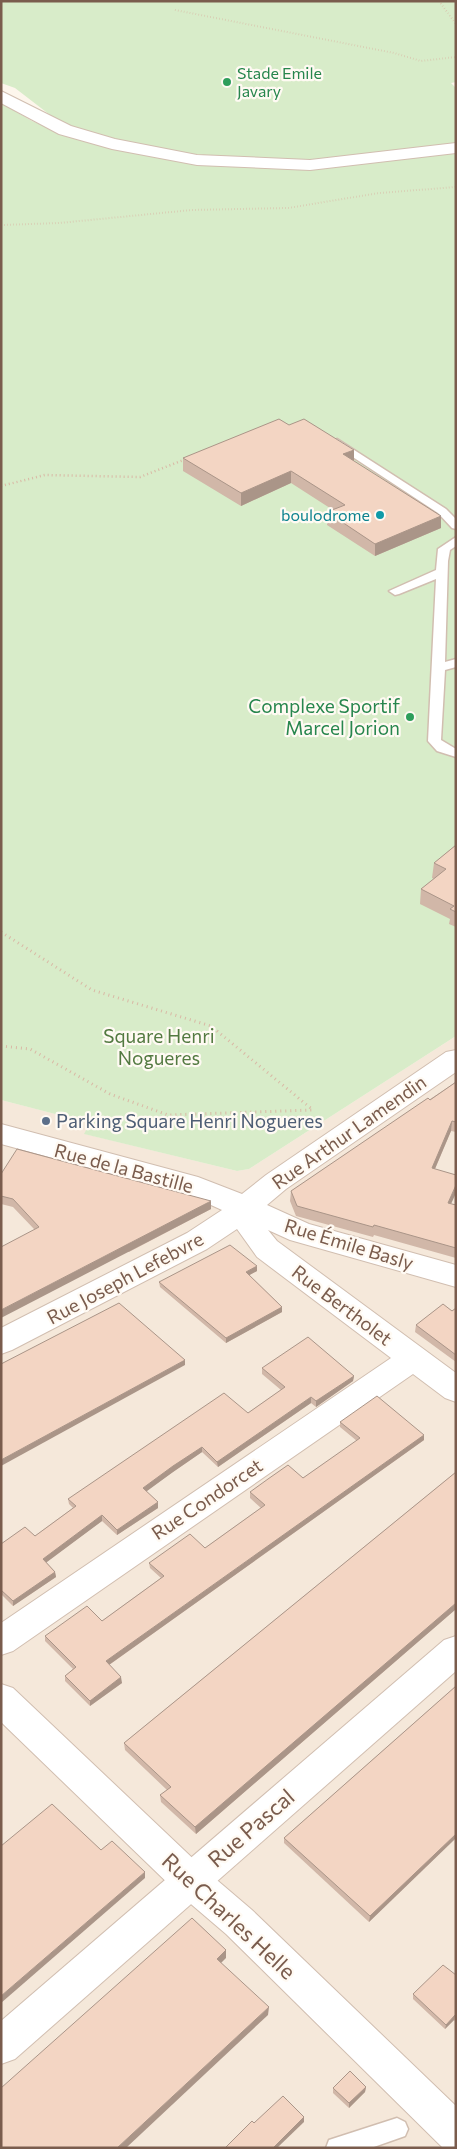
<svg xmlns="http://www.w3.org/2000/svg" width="457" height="2149" font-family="Commissioner,sans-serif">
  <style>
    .residential { fill: #f5e8da }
    .green { fill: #d8ecc9 }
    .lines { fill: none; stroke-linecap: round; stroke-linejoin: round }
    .service-casing { stroke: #d1beb0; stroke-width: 3 }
    .minor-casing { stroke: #d1beb0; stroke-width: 2 }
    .tertiary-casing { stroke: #d1beb0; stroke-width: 2 }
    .path-far2 { stroke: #d9b8a5; stroke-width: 2; stroke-dasharray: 0.5 2.5; stroke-linecap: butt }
    .path-far1 { stroke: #d9b8a5; stroke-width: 2.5; stroke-dasharray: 1 3; stroke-linecap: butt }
    .path { stroke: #d9b8a5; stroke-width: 3; stroke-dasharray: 1 4; stroke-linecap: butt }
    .service { fill: #fff; fill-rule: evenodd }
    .minor { fill: #fff; fill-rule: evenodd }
    .tertiary { fill: #fff; fill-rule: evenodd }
    .wall { fill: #d1b7a8 }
    .shaded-wall { fill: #aa9588 }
    .building { fill: #f3d5c3; stroke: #aa9588 }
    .leisure-dot { fill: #2e9e5b; stroke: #fffaf3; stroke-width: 2 }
    .culture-dot { fill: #0f9aa8; stroke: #fffaf3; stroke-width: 2 }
    .service-dot { fill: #5c6f8a; stroke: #fffaf3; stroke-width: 2 }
    .labels { text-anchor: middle; stroke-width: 4.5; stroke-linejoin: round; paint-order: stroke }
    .far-leisure-label { font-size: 16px; fill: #27864d; stroke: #fffaf3; text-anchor: start }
    .far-culture-label { font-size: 16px; fill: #0d838f; stroke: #fffaf3; text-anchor: end }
    .leisure-label { font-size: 19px; fill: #27864d; stroke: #fffaf3; text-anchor: end }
    .park-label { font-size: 19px; fill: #537a41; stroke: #fffaf3 }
    .service-label { font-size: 19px; fill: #4e5e75; stroke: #fffaf3; text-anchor: start }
    .street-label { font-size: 19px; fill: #7a5c4d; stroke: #fffaf3 }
    .near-street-label { font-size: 22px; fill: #7a5c4d; stroke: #fffaf3 }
  </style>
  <rect width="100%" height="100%" fill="#fdf6ec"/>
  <polygon class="residential" points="456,1036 456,2148 1,2148 1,1100 91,1123 85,1134 237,1171 249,1169"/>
  <g class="green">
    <polygon points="1,1 456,1 456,82 451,83 456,88 456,144 307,162 277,162 193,154 98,136 63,125 15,88 1,83"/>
    <polygon points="1,103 32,121 56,131 242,166 456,150 456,1036 249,1169 237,1171 84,1134 90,1123 1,1100"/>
  </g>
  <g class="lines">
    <g class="service-casing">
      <g id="service">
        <polygon points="337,439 446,509 456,519 456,529 452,528 438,513 333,444 331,442"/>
        <polygon points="456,537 456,546 450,550 448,561 445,662 456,659 456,667 445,670 441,740 456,749 456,757 437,751 428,741 436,579 399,594 395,595 389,591 436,570 438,549"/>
        <polygon points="397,2118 405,2122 408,2129 405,2136 371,2148 326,2148 329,2140"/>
      </g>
    </g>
    <g class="minor-casing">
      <g id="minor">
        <polygon points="1,91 71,126 115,139 197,155 310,160 456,143 456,153 310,170 197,165 112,149 59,134 1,103"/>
        <polygon points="456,1050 456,1072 286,1189 267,1205 309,1224 456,1265 456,1287 290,1240 268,1230 277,1241 456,1373 456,1402 445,1398 413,1374 13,1651 1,1655 1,1623 391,1358 257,1257 237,1229 207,1249 12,1350 1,1354 1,1328 187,1233 222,1210 189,1195 1,1144 1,1124 198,1177 242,1194 266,1175 446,1052"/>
        <polygon points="456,1636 456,1671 15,2059 1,2064 1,2021 444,1640"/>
      </g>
    </g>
    <g class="tertiary-casing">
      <polygon id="tertiary" points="1,1684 13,1688 204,1869 252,1910 456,2106 456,2148 442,2147 226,1934 178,1893 1,1722"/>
    </g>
    <g class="path-far2">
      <polyline points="439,1 456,24"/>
      <polyline points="175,10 394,53 421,61 456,57"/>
      <polyline points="1,225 59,223 192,210 288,208 379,193 456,187"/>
    </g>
    <polyline class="path-far1" points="1,486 45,475 140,477 186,459"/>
    <g class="path">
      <polyline points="1,932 92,990 211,1026 313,1110"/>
      <polyline points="1,1046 30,1049 110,1094 168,1115 312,1110"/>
    </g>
    <use href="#service" class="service"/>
    <use href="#minor" class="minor"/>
    <use href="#tertiary" class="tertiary"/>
  </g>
  <g class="wall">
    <polygon points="289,425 354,461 441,528 375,556 327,525 327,512 333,510 291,483 241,506 183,471 183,458"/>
    <polygon points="456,845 456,927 449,924 450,919 420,904 421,889 434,879 432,878 434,863"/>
    <polygon points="456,1082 456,1132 451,1131 435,1169 451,1204 456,1205 456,1258 374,1235 373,1237 296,1216 290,1201 291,1191"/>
    <polygon points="1,1174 211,1209 129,1252 34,1229 13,1207 1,1204"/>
    <polygon points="257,1271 249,1275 282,1307 282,1312 226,1343 160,1287 159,1282"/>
    <polygon points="456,1308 456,1362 415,1332 416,1325 452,1311"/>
    <polygon points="262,1368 354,1376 353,1381 316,1407 311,1403 218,1467 202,1452 173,1472 146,1491 158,1508 117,1535 102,1521 46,1562 55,1572 56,1577 13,1606 1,1594 1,1544 35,1536 73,1508 69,1504 68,1499 248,1413 281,1390 262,1374"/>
    <polygon points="340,1422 424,1435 424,1440 109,1665 122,1683 90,1706 65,1681 65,1676 73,1669 45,1641 45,1636 102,1621 161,1578 150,1568 149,1563 205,1548 261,1508 250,1498 250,1492 303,1478 357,1441 340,1427"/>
    <polygon points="456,1472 456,1609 196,1834 161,1802 160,1795 167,1790 125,1750 124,1743"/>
    <polygon points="456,1686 456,1838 369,1922 284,1843 284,1838"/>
    <polygon points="456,1975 456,2022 454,2020 445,2029 413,1999 413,1994"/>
    <polygon points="366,2087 365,2092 349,2108 333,2093 333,2088"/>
  </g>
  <g class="shaded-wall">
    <polygon points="354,450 354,462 343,454"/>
    <polygon points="291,471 291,483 241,506 241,493"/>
    <polygon points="441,516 441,528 375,556 375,544"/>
    <polygon points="452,1121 451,1131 431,1178 432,1168"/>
    <polygon points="456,1185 456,1193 447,1213 448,1203"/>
    <polygon points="211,1201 211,1209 1,1318 1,1310"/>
    <polygon points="257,1266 257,1271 246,1277 246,1272"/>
    <polygon points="282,1307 282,1312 226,1343 226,1338"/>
    <polygon points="185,1360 185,1365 1,1466 1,1460"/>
    <polygon points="354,1376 353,1381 316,1407 316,1401"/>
    <polygon points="311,1397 311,1403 218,1467 217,1462"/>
    <polygon points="424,1435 424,1440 106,1667 106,1661"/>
    <polygon points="202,1447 202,1452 173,1472 143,1494 143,1488 173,1466"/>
    <polygon points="158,1502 158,1508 117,1535 117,1530"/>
    <polygon points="102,1515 102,1521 43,1565 43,1559"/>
    <polygon points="55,1572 56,1577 13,1606 13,1601"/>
    <polygon points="456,1603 456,1609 196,1834 195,1827"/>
    <polygon points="121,1677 122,1683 90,1706 90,1701"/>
    <polygon points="456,1834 456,1838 369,1922 370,1916"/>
    <polygon points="145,1872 145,1878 1,2003 1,1996"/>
    <polygon points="226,1950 226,1958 217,1967 217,1959"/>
    <polygon points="269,2007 268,2015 126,2148 117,2148"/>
    <polygon points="455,2015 454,2020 445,2029 446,2025"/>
    <polygon points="366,2087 365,2092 349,2108 349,2103"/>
    <polygon points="304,2117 304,2122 277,2148 273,2148"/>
  </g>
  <g class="building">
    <polygon points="279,419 289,425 304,419 354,450 343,454 441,516 375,544 327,512 345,505 291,471 241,493 183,458"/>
    <polygon points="456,845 456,912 450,909 454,906 421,889 446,869 434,863"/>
    <polygon points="456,1082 456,1122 452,1121 432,1168 456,1175 456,1185 448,1203 456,1205 456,1248 374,1225 373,1227 297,1206 291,1191 428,1098 430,1100"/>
    <polygon points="17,1149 211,1201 1,1310 1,1247 39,1227 13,1199 1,1196 1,1174"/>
    <polygon points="230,1245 257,1266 246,1272 282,1307 226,1338 159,1282"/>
    <polygon points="119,1303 185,1360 1,1460 1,1364"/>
    <polygon points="443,1304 452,1311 456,1308 456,1355 416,1325"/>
    <polygon points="308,1337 354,1376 316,1401 311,1397 217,1462 202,1447 173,1466 143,1488 158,1502 117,1530 102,1515 43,1559 55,1572 13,1601 1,1590 1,1544 25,1527 35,1536 76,1506 68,1499 224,1393 248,1413 285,1387 262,1368"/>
    <polygon points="377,1396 424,1435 106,1661 121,1677 90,1701 65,1676 76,1667 45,1636 87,1606 102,1621 164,1576 149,1563 190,1534 205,1548 265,1505 250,1492 268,1479 288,1465 303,1478 360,1438 340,1422"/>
    <polygon points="456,1472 456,1603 195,1827 160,1795 171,1787 124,1743"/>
    <polygon points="456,1686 456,1834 370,1916 284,1838"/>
    <polygon points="52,1804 101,1850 112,1841 145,1872 1,1996 1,1846"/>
    <polygon points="192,1918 226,1950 217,1959 269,2007 117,2148 1,2148 1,2088"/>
    <polygon points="443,1965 456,1975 456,2016 455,2015 446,2025 413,1994"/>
    <polygon points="350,2071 366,2087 349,2103 333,2088"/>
    <polygon points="283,2096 304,2117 273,2148 225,2148 252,2121 254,2123"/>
  </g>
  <g class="leisure-dot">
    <circle cx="227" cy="82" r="5"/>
    <circle cx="410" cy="717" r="5"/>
  </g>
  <circle class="culture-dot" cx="380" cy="515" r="5"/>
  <circle class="service-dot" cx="46" cy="1121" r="5"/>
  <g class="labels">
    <g class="far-leisure-label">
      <text x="237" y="79">Stade Emile<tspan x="237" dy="18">Javary</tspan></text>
    </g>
    <g class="far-culture-label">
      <text x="370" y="521">boulodrome</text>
    </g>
    <g class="leisure-label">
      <text x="400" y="713">Complexe Sportif<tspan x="400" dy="22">Marcel Jorion</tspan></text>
    </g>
    <g class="park-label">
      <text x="159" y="1043">Square Henri<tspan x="159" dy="22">Nogueres</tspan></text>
    </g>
    <g class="service-label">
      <text x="56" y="1128">Parking Square Henri Nogueres</text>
    </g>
    <g class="street-label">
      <text transform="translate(349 1132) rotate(-35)" y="7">Rue Arthur Lamendin</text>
      <text transform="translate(124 1168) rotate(15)" y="7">Rue de la Bastille</text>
      <text transform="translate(349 1244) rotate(17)" y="7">Rue Émile Basly</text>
      <text transform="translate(125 1278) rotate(-28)" y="7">Rue Joseph Lefebvre</text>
      <text transform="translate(342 1305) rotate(37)" y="7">Rue Bertholet</text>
      <text transform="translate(207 1499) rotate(-34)" y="7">Rue Condorcet</text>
    </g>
    <g class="near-street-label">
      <text transform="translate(251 1828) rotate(-41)" y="8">Rue Pascal</text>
      <text transform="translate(229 1916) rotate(43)" y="8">Rue Charles Helle</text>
    </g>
  </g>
  <rect width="457" height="2149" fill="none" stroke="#7a5c4d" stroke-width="5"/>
</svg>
